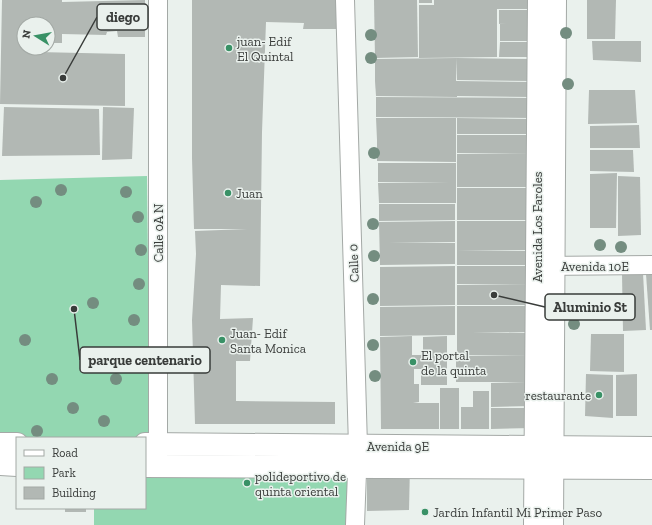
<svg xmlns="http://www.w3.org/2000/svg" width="652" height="525" font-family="'Zilla Slab',serif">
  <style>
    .green { fill: #93d7b1 }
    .building { fill: #b2b8b4 }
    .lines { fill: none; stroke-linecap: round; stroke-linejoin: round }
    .street-casing { stroke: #a4a9a6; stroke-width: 20 }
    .secondary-casing { stroke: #a4a9a6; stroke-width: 24 }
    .street { stroke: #fff; stroke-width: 18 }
    .secondary { stroke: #fff; stroke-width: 22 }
    .tree { fill: #748d80 }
    .poi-dot { fill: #399166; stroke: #eaf1ed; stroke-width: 1.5 }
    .labels { text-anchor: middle; stroke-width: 3; stroke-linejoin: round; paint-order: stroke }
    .poi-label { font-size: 13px; fill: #393c3a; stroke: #eaf1ed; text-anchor: start }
    .street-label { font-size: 13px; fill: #393c3a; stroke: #eaf1ed }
    .leader { fill: none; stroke: #393c3a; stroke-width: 1.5 }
    .callout-dot { fill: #393c3a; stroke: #eaf1ed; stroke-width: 1.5 }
    .callout { fill: #eaf1ed; stroke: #393c3a; stroke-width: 1.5 }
    .callout-label { font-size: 14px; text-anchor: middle; font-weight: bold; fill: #393c3a }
  </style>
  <rect width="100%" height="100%" fill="#eaf1ed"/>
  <g class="green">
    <polygon points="147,176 150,437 0,438 0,180"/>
    <polygon points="145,455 350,457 349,525 94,525 94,508 145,508"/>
  </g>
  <g class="building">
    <polygon points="2,0 62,0 62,2 145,0 145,37 118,37 117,31 107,32 106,35 62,34 62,43 48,43 48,24 24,24 24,48 39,48 38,52 125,54 125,106 0,104"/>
    <polygon points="192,0 341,0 342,29 303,29 304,23 266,22 262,132 260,286 221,285 220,319 253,318 250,361 236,361 236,401 335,402 335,424 195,424 192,320 196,254 195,231 247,229 194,229 192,158"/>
    <polygon points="374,0 417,0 418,57 375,58"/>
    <rect x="419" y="0" width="13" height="3"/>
    <polygon points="434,0 531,0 531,9 497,9 497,57 419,58 419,5 434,5"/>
    <polygon points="587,0 616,0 615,39 587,39"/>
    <polygon points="499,10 531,10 531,41 500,41 500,24 506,23 499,24"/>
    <polygon points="592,41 641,41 641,62 593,60"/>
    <polygon points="500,42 531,42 531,57 499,57"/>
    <polygon points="457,58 456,81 375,81 375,59"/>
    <polygon points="457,58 531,59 531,81 457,80"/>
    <polygon points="375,81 457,81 457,97 376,96"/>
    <polygon points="457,81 531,82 531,97 457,96"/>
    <polygon points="589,90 635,90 637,123 588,124"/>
    <polygon points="376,97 531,98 531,118 376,117"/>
    <polygon points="4,107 99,109 100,155 2,156"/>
    <polygon points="103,107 134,108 132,159 102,160"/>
    <polygon points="376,118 456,118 456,162 377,161 377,140 447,141 377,140"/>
    <polygon points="457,118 531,119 531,134 457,134"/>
    <polygon points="639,125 640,148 590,148 590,126"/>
    <polygon points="457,135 531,135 531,154 457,153"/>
    <polygon points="590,150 633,150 634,172 590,171"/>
    <polygon points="457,154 531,154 531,187 457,187 457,171 467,171 457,171"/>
    <polygon points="378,163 456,163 456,203 379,203 378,183 449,182 378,182"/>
    <polygon points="617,173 616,228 590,228 590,174"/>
    <polygon points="618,176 640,177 641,235 618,236"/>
    <rect x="457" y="188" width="74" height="32"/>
    <polygon points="379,204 455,204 455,220 379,221"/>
    <polygon points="455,221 455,242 389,243 455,243 455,264 380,265 379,222"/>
    <rect x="457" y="221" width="74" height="29"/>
    <polygon points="457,250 531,251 531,265 457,265"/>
    <polygon points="455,266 455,305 380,306 380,267"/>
    <rect x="457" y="266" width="74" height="18"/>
    <polygon points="643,273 646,330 623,331 622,274"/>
    <polygon points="646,274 652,274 652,330 650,330"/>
    <polygon points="531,284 531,305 457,305 457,285"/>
    <polygon points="455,306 455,335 380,336 380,307"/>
    <polygon points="457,306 532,306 531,332 472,333 532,333 532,356 457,355"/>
    <polygon points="591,334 624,334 624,372 590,371"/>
    <polygon points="412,336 412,355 423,355 423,337 447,336 447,385 421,385 421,369 414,369 414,384 419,384 419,402 413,403 439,403 439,429 381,429 380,337"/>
    <polygon points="456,356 531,356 531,406 491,407 491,383 526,382 456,382"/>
    <polygon points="586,374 613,375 613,418 585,416"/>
    <polygon points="637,374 637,416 616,416 616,375"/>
    <rect x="440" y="388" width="19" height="41"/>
    <polygon points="473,391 489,391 489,429 461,429 461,407 473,407"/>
    <polygon points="491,408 531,408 532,428 491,429"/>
    <polygon points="367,465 410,465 409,510 367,511"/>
    <rect x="65" y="508" width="21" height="4"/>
  </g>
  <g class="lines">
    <g class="street-casing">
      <g id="street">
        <polyline points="158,0 158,457"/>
        <polyline points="345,0 358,446 355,525"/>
        <polyline points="540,266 652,265"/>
      </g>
    </g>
    <g class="secondary-casing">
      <g id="secondary">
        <polyline points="0,444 17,444"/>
        <polyline points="145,444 652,448"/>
        <polyline points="0,464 17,465"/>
        <polyline points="145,466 652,468"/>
        <polyline points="535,525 539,0"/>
        <polyline points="552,525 555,0"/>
      </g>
    </g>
    <use href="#street" class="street"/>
    <use href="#secondary" class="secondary"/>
  </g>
  <g class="tree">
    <circle cx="566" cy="33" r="6"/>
    <circle cx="371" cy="35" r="6"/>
    <circle cx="371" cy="58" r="6"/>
    <circle cx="568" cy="84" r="6"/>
    <circle cx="374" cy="153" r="6"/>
    <circle cx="61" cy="190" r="6"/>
    <circle cx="126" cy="192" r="6"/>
    <circle cx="36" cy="202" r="6"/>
    <circle cx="138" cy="217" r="6"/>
    <circle cx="373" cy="224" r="6"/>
    <circle cx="600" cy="245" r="6"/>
    <circle cx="621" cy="247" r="6"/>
    <circle cx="141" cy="250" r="6"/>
    <circle cx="374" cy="256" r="6"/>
    <circle cx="139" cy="284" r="6"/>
    <circle cx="373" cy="299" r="6"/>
    <circle cx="93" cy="303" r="6"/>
    <circle cx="134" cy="320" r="6"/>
    <circle cx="574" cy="324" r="6"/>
    <circle cx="25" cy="340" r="6"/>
    <circle cx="373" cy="345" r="6"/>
    <circle cx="375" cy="376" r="6"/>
    <circle cx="52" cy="379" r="6"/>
    <circle cx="116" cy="379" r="6"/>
    <circle cx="73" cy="408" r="6"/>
    <circle cx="104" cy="421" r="6"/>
    <circle cx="37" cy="431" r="6"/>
  </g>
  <g class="poi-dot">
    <circle cx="229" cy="48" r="4"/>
    <circle cx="228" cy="193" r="4"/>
    <circle cx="222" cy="340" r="4"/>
    <circle cx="413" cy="362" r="4"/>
    <circle cx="599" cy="395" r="4"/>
    <circle cx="247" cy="483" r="4"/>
    <circle cx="425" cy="512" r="4"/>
  </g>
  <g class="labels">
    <g class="poi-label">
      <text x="237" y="46">juan- Edif<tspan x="237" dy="15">El Quintal</tspan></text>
      <text x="236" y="198">Juan</text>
      <text x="230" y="338">Juan- Edif<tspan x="230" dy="15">Santa Monica</tspan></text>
      <text x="421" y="360">El portal<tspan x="421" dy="15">de la quinta</tspan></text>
      <text x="591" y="400" text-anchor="end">restaurante</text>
      <text x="255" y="481">polideportivo de<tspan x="255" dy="15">quinta oriental</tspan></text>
      <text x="433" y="517">Jardín Infantil Mi Primer Paso</text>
    </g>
    <g class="street-label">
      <text transform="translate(537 227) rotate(-90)" y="5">Avenida Los Faroles</text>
      <text transform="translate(158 233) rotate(-90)" y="5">Calle 0A N</text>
      <text transform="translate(353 263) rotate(-92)" y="5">Calle 0</text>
      <text x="595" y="271">Avenida 10E</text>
      <text x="398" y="451">Avenida 9E</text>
    </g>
  </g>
  <path class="leader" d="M63 78L97 17M494 295L545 307M74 309L80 360"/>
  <g class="callout-dot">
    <circle cx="63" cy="78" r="4"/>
    <circle cx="494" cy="295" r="4"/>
    <circle cx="74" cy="309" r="4"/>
  </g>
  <g class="callout">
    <rect x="97" y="4" width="51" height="26" rx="4"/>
    <rect x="545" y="294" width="90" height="26" rx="4"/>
    <rect x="80" y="347" width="130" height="26" rx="4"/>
  </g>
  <g class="callout-label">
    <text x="123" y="22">diego</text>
    <text x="590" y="312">Aluminio St</text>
    <text x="145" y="365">parque centenario</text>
  </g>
  <rect x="16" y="437" width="130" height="72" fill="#eaf1ed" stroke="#a3a9a5"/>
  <rect x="24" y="450" width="20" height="6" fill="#ffffff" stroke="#a3a9a5"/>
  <text x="52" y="457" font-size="12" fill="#393c3a">Road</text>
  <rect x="24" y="467" width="20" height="12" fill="#93d7b1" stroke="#a3a9a5"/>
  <text x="52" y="477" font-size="12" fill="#393c3a">Park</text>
  <rect x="24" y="487" width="20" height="12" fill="#b2b8b4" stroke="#a3a9a5"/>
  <text x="52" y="497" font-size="12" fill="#393c3a">Building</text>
  <g transform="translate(36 36) rotate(281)"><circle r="19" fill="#eaf1ed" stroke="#a3a9a5"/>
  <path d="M0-3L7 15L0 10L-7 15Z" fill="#399166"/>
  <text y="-6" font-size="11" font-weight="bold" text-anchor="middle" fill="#393c3a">N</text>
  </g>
</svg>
